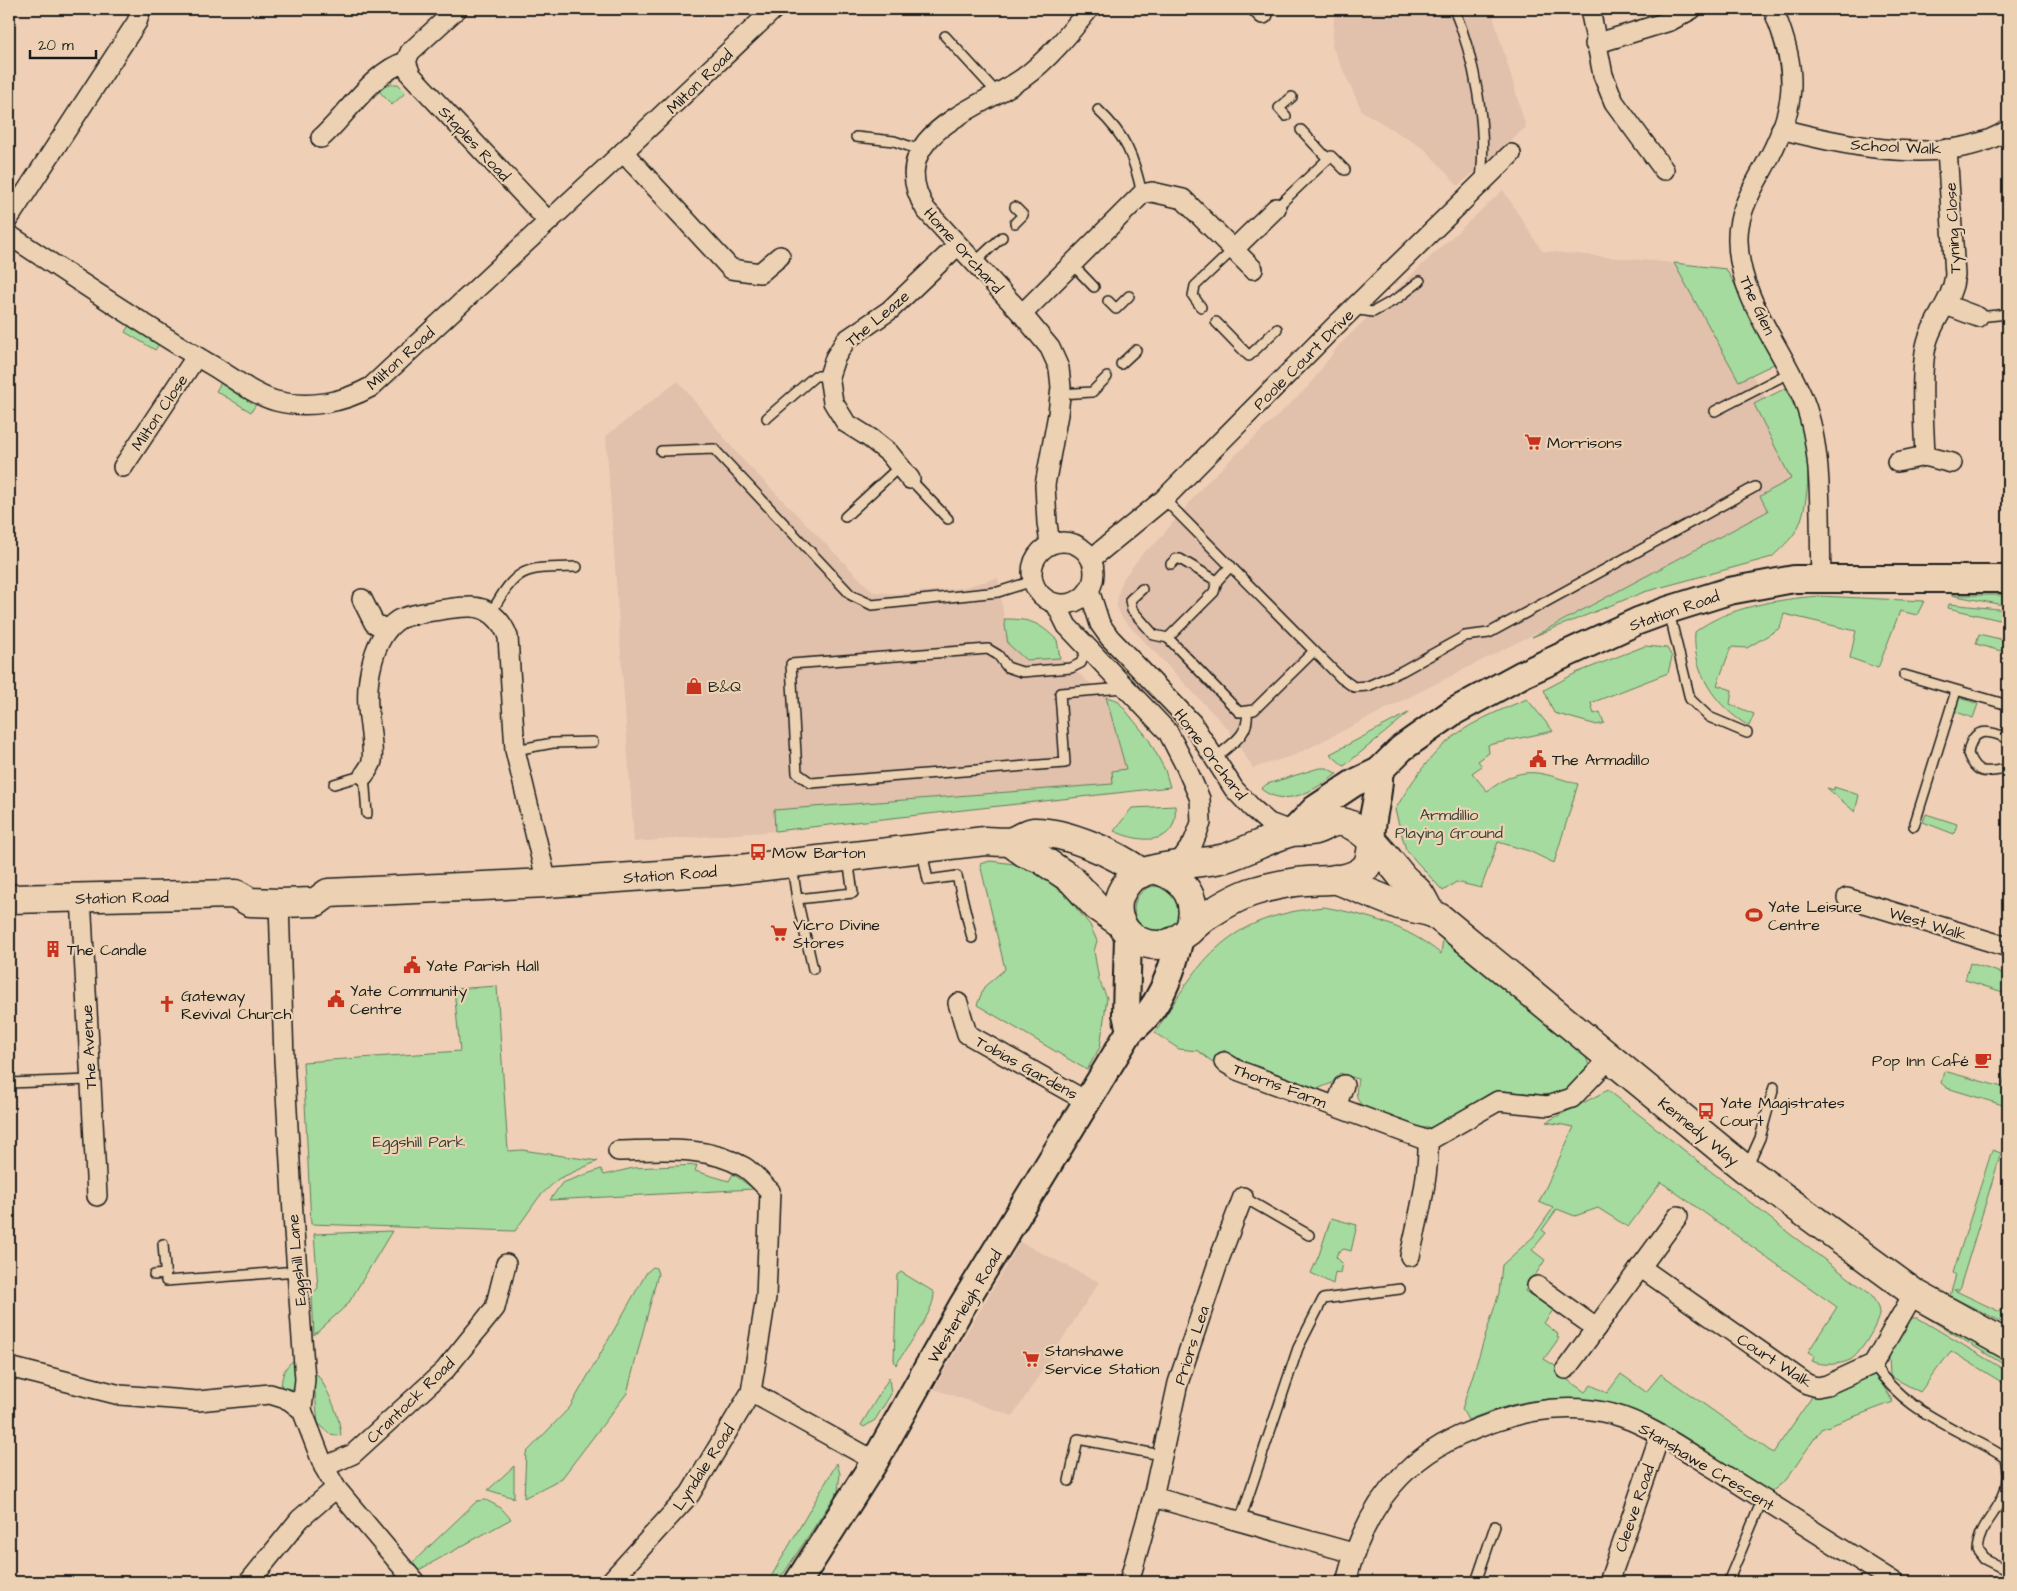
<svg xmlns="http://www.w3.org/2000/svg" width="2017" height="1591" font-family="'Architects Daughter',sans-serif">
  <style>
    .built { fill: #e1c0ac }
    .green { fill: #a5db9e; stroke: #607c5d }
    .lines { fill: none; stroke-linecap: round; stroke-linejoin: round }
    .lane-casing { stroke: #1c1c1c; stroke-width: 12 }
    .street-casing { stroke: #1c1c1c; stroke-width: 22 }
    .secondary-casing { stroke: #1c1c1c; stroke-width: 30 }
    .primary-casing { stroke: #1c1c1c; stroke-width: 31 }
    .lane { stroke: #ecd2b3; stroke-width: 9 }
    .street { stroke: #ecd2b3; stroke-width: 19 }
    .secondary { stroke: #ecd2b3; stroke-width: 26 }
    .primary { stroke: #ecd2b3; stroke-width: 28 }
    .labels { text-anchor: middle; stroke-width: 4.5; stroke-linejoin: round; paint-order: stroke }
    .street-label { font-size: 16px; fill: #1c1c1c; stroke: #ecd2b3 }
    .poi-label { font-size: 16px; fill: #1c1c1c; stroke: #ecd2b3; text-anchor: start }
    .park-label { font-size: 16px; fill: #374236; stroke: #ecd2b3 }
  </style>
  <rect width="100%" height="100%" fill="#efd0b6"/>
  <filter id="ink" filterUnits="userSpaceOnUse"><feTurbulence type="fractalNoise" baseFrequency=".02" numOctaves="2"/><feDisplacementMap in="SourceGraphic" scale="10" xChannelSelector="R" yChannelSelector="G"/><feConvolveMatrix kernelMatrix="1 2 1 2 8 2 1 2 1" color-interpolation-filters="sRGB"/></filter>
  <g filter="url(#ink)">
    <g class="built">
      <polygon points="1335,9 1491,9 1526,127 1458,186 1426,150 1362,111 1332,46"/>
      <polygon points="1503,190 1542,251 1674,263 1739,381 1752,375 1765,397 1754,404 1791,479 1760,496 1768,511 1621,590 1295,755 1253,768 1228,729 1122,618 1117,606 1118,594 1123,579 1143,553 1157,542 1205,484 1309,386 1338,346 1424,263"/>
      <polygon points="678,381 740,457 873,592 900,594 961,588 998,578 1008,644 1026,660 1060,658 1106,697 1126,769 1113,784 775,810 775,831 634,842 606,436"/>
      <polygon points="1020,1242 1099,1282 1013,1416 934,1389"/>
    </g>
    <g class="green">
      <polygon points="390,84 398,84 406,92 392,105 378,90"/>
      <polygon points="1674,263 1726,269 1764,336 1776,363 1739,381"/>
      <polygon points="131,322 161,341 155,350 125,332"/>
      <polygon points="222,381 257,403 251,412 216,391"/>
      <path d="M1786 388C1792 404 1804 422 1806 438 1810 461 1809 508 1797 529 1791 540 1780 549 1772 557L1644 592 1532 637 1768 511 1760 496 1791 479 1754 404Z"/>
      <polygon points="1951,595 2008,595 2008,606"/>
      <path d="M1819 596 1924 601 1917 615 1900 611 1878 668 1850 658 1856 631 1784 614 1780 628 1747 648 1731 647 1717 685 1732 690 1730 704 1754 714 1749 726C1716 707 1692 672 1695 632 1726 607 1780 599 1819 596Z"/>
      <polygon points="1949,604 2008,610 2008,622 1948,608"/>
      <path d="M1004 619C1031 619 1038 622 1057 640L1060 658 1026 660 1008 644Z"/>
      <polygon points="1979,634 2008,641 2008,653 1976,644"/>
      <polygon points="1645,646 1667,648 1672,657 1668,673 1591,703 1594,714 1600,712 1604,723 1597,725 1554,713 1544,690 1576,673"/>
      <polygon points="1956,696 1978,704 1973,718 1951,710"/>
      <polygon points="1106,697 1117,700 1148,738 1165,770 1170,787 775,831 774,810 1113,784 1112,771 1126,769"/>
      <path d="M1527 699 1553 731 1488 745 1489 753 1478 761 1482 766 1472 773 1487 791C1494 787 1501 781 1508 778 1532 766 1553 777 1578 784L1554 863 1529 851 1498 842 1481 888 1456 882 1443 891 1406 850 1395 810C1414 777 1436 745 1471 725 1488 715 1508 707 1527 699Z"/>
      <polygon points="1410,712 1344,766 1330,754"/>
      <path d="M1319 768H1327L1337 774C1314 790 1286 809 1261 789L1267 784Z"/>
      <polygon points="1834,787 1859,795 1855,812 1827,788 1834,790"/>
      <path d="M1175 806C1179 847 1140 843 1114 831L1132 808Z"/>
      <polygon points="1926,814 1957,824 1954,834 1923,822"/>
      <polygon points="990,861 1015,864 1037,874 1065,894 1090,925 1097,941 1094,951 1099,980 1107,998 1100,1047 1087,1070 977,1005 984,987 1005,969 980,864"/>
      <circle cx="1157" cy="909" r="23"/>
      <path d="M1324 907C1367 915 1407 926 1441 954L1443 938 1450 942 1584 1050 1589 1066 1566 1097 1504 1091 1492 1092 1435 1127 1423 1128 1365 1108C1354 1099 1356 1092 1358 1079L1340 1073 1332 1083 1317 1089 1237 1059 1224 1050 1214 1063 1198 1051 1179 1049 1155 1033C1203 955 1227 917 1324 907Z"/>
      <polygon points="1970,963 2008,975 2006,993 1965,980"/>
      <polygon points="497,986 508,1151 522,1150 598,1161 558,1179 539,1197 515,1231 311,1224 303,1062 460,1051 454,989"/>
      <polygon points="2008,1068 2008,1114 2004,1113 2006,1106 1947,1088 1941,1083 1944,1071 2002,1087"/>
      <path d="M1608 1090 1790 1234 1869 1293C1874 1299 1879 1306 1879 1314 1878 1324 1860 1355 1850 1360 1840 1365 1822 1366 1812 1361L1815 1356 1808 1352 1837 1307 1661 1182 1628 1227 1598 1208 1575 1216 1557 1209 1542 1230 1546 1233 1532 1250 1545 1260 1525 1291 1553 1310 1544 1323 1558 1334 1557 1337 1559 1338 1544 1359 1557 1367 1555 1371 1585 1392 1591 1385 1607 1393 1621 1374 1646 1392 1661 1374 1773 1453 1814 1394 1875 1373 1893 1402 1821 1429 1786 1480 1764 1498 1603 1406C1557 1391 1511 1402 1468 1420L1462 1409 1499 1293 1502 1265 1533 1237 1553 1208 1539 1202 1574 1127 1546 1122Z"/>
      <polygon points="1992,1150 2001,1153 1959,1290 1954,1290 2000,1312 2008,1300 2008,1325 1950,1296 1956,1275 1953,1273"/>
      <polygon points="697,1165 695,1171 729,1181 733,1174 754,1189 550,1200 562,1183 601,1169 604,1175 633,1168"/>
      <polygon points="1331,1218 1357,1225 1351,1251 1344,1249 1338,1252 1336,1257 1342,1263 1340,1273 1335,1272 1333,1284 1311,1273 1319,1255"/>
      <polygon points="392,1231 348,1304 314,1335 312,1294 318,1288 314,1234"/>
      <polygon points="653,1267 656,1268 658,1274 627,1393 562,1478 524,1498 526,1453 570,1407 647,1272"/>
      <path d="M901 1272 934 1292C935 1312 907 1346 896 1365L894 1360 897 1275Z"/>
      <polygon points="1929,1312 2008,1358 2008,1367 1921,1314"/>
      <polygon points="1910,1318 1918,1318 2008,1372 2008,1386 1951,1351 1920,1392 1890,1376 1889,1356"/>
      <path d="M298 1358 300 1378 294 1389H281C282 1374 284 1365 298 1358Z"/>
      <path d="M313 1374 318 1375C329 1393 340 1415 341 1436L330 1434 318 1423Z"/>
      <polygon points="889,1378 891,1394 875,1420 864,1427 861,1425"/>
      <polygon points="837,1463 840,1474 838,1491 784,1573 768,1582"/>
      <polygon points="514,1466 514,1498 488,1490"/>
      <polygon points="486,1500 501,1508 511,1519 417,1571 412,1563 477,1501"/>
    </g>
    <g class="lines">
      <g class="lane-casing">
        <g id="lane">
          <path d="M1454 9C1475 59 1487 126 1481 179"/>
          <polyline points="945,36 998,94"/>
          <path d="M1098 110C1126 136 1134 157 1142 194"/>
          <polyline points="1286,116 1279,108 1292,97"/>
          <polyline points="1301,130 1328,159"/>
          <polyline points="856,137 894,141 920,150"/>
          <polyline points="1015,207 1023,215 1015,223"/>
          <polyline points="1276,208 1331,156 1345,170"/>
          <polyline points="974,263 1002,237"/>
          <polyline points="1072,264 1094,287"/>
          <polyline points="1108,301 1116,309 1129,296"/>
          <polyline points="1201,307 1193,296 1195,286 1234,249"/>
          <polyline points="1352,309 1373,312 1398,298 1420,281"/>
          <polyline points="1978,317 2008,314"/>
          <polyline points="1216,322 1249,356 1277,329"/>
          <polyline points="1121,364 1136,350"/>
          <polyline points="1060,394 1092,392 1107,377"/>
          <polyline points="1715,411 1791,372"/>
          <polyline points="767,418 815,376 829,376"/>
          <polyline points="661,451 714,449 851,595 872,605 998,592 1033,581"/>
          <polyline points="910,479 948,519"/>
          <polyline points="1164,499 1341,678 1354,687 1368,686 1402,671 1465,636 1489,633 1755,487"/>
          <polyline points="845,517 898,468"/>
          <polyline points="1171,564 1176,559 1180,559 1217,581"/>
          <polyline points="1231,566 1217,581 1214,592 1168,638 1239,712 1254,710 1314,651"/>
          <polyline points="1142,589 1130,600 1132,610 1154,635 1168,638"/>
          <polyline points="1669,612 1690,699 1709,717 1747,733"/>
          <path d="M491 613C518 565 524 568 577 567"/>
          <polyline points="1087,647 1081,663 1071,668 1022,672 1007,667 998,655 988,649 791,664 797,773 811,783 1065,763 1060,693 1124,688"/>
          <polyline points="1904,675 2008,705"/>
          <path d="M2008 739C1988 729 1972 727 1968 754 1978 778 1987 771 2008 769"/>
          <polyline points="515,750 553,743 593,742"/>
          <path d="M1215 758C1231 744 1250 735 1247 712"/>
          <polyline points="334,784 364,775 367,814"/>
          <polyline points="1914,826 1956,691"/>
          <polyline points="922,851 928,880 957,876 972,938"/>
          <polyline points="792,866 797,899 853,893 848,860"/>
          <polyline points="797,899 813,969"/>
          <polyline points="9,1083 89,1080"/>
          <polyline points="1747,1167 1760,1138 1774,1087"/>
          <polyline points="1243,1197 1309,1235"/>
          <polyline points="163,1244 166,1281 297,1271"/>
          <polyline points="154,1275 165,1274"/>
          <path d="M1873 1364C1900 1402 1927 1415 1968 1437 1981 1444 1993 1449 2005 1458 2016 1507 1980 1514 1977 1550L1984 1559 2008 1571"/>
          <polyline points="1069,1481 1078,1439 1161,1455"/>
          <polyline points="1240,1521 1298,1348 1323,1299 1400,1289"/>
          <polyline points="1476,1582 1495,1526"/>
          <polyline points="1728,1582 1763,1498"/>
        </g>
      </g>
      <g class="street-casing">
        <g id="street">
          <polyline points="1258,9 1263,14"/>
          <polyline points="1590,9 1603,75 1614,102 1664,170"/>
          <path d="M1773 9C1800 74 1797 108 1762 171 1750 193 1737 215 1738 241 1739 300 1783 348 1804 401 1824 453 1819 522 1821 578"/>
          <polyline points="1595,44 1670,21 1692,9"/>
          <polyline points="406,62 411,75 548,221"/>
          <polyline points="406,62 410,52 457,9"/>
          <path d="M1781 129C1846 146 1948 168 2008 130"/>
          <path d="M321 138C345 117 374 70 406 62"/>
          <polyline points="623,152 731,269 760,273 780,256"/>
          <polyline points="9,218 137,22 141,9"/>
          <path d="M9 235C76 279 143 325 213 366 233 378 254 395 276 401 308 409 342 403 371 387L623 152 774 9"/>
          <polyline points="1234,249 1276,208"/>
          <polyline points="1946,305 1978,317"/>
          <polyline points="1022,314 1142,194 1152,192 1183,199 1253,269"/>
          <path d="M1925 456C1924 426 1919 366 1928 339 1936 315 1952 301 1955 275L1947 149"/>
          <polyline points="1897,462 1925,456 1952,463"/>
          <polyline points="123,467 196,357"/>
          <polyline points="910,479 889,453 870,438 846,423 833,402 829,376 835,358 846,340 890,310 957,246"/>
          <circle cx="1063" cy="573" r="31"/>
          <path d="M1050 544 1047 523 1045 485 1058 414 1061 387 1059 368 1050 348 1022 314 926 210C881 136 976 111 1023 78 1049 59 1069 34 1089 9"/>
          <polyline points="1091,559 1164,499 1333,328 1511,154"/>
          <polyline points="1089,590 1100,624 1110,638 1192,723 1234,789 1252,808 1269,823 1293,832"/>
          <polyline points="362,599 374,623 387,630"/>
          <polyline points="1056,604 1067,626 1168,732 1186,767 1200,799 1201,823 1193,843 1178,864"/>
          <path d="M364 775C367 771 371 765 372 761 374 748 369 722 368 708 366 681 373 636 398 620 407 614 456 607 469 607 488 606 502 620 508 637L515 750 547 883"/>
          <polyline points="81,897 97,1196"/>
          <polyline points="1847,898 2008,947"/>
          <polyline points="279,903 284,1059 294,1231 305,1379 302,1410 324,1467 336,1488 415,1582"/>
          <polyline points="958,1003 967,1034 1088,1102"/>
          <polyline points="1224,1062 1237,1070 1428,1141 1498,1101 1548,1106 1572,1098 1610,1058"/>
          <polyline points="1336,1106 1344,1085"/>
          <path d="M1410 1256C1418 1218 1429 1180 1428 1141"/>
          <polyline points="1640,1267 1807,1384 1817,1387 1827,1385 1873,1364 1914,1293"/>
          <polyline points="1537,1286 1596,1328"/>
          <polyline points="9,1367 120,1395 198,1401 270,1394 289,1400 302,1410"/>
          <polyline points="1566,1369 1678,1216"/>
          <polyline points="751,1392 875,1461"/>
          <polyline points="324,1467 353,1454 445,1370 495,1308 506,1264"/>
          <polyline points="1153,1497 1353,1553"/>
          <polyline points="249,1582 300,1519 336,1488"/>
          <path d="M610 1582 690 1494 751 1392 766 1297 770 1191C762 1184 754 1173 744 1167 706 1145 661 1150 618 1151"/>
          <polyline points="1129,1582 1153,1497 1178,1383 1220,1257 1243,1197"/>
          <path d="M1346 1582C1362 1517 1395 1465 1459 1436 1507 1414 1559 1400 1612 1414 1645 1422 1683 1449 1712 1467 1773 1505 1833 1543 1894 1582"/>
          <polyline points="1609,1582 1660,1435"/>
        </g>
      </g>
      <g class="secondary-casing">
        <g id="secondary">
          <polyline points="1293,832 1315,809 1354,783 1379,771 1402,748 1453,712 1523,674 1638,621 1668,610 1729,591 1794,579 2008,579"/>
          <path d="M1372 843C1369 818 1381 796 1379 771"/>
          <polyline points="1128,935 1126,1014 1130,1031"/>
          <path d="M798 1582 875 1461 962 1306 1130 1031C1159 1011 1172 972 1180 938"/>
        </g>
      </g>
      <g class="primary-casing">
        <g id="primary">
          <polyline points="1010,842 1025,853 1041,859 1071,879 1097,907 1119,922"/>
          <path d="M1372 843C1371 852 1371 861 1365 868 1347 885 1317 878 1296 882 1283 884 1268 887 1255 891 1238 896 1220 907 1205 917 1190 928 1178 945 1158 945 1123 945 1105 909 1128 882 1145 863 1200 865 1225 858 1248 851 1269 838 1292 832 1298 831 1305 832 1311 831 1324 829 1332 818 1346 823 1366 829 1387 858 1400 874 1405 881 1413 886 1419 893 1423 898 1426 906 1430 912"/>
          <path d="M1157 870C1186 879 1200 901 1189 931"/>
          <polyline points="1335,879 1399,905 1430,912 1440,918 1745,1169 1914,1293 2008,1345"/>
          <path d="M9 899 236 894 250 902 279 903 316 902 328 893 547 883 731 870 985 841C993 841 1004 843 1012 841 1019 839 1026 833 1033 832 1066 831 1116 854 1142 873"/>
        </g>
      </g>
      <use href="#lane" class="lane"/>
      <use href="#street" class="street"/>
      <use href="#secondary" class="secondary"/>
      <use href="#primary" class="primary"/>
    </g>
  </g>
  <defs>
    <g id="supermarket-bare" transform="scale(1.35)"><path d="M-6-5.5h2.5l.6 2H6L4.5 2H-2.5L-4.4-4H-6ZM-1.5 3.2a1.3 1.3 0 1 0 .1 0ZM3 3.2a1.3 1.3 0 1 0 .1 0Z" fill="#c8321e" stroke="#ecd2b3" stroke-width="2.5" paint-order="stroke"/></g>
    <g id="shop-bare" transform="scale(1.35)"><path d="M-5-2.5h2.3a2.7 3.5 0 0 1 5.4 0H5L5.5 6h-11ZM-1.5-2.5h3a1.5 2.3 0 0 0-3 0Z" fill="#c8321e" stroke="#ecd2b3" stroke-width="2.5" paint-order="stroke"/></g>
    <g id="civic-bare" transform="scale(1.35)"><path d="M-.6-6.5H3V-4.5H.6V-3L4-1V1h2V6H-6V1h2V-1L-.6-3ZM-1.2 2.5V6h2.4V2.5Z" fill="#c8321e" stroke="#ecd2b3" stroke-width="2.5" paint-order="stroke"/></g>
    <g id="bus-bare" transform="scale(1.35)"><path d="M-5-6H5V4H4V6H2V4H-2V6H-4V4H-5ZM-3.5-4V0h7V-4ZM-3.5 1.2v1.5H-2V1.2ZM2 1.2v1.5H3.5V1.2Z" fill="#c8321e" stroke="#ecd2b3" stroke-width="2.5" paint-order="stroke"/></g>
    <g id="stadium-bare" transform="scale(1.35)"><path d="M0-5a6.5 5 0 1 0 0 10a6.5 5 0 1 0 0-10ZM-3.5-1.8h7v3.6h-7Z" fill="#c8321e" stroke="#ecd2b3" stroke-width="2.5" paint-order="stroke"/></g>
    <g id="building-bare" transform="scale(1.35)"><path d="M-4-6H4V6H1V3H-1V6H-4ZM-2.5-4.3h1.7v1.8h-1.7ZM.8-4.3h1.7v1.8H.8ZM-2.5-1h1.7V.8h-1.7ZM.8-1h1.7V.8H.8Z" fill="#c8321e" stroke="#ecd2b3" stroke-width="2.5" paint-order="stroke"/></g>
    <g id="church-bare" transform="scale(1.35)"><path d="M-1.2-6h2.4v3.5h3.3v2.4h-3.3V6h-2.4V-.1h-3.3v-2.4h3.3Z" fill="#c8321e" stroke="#ecd2b3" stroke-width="2.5" paint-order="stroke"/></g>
    <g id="cafe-bare" transform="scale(1.35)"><path d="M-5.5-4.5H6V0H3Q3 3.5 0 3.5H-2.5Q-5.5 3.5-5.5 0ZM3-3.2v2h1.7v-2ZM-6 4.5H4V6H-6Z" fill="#c8321e" stroke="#ecd2b3" stroke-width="2.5" paint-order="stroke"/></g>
  </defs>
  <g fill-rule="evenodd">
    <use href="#supermarket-bare" x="1533" y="442"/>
    <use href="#shop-bare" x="694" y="686"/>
    <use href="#civic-bare" x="1538" y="759"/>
    <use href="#bus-bare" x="758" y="852"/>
    <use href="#stadium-bare" x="1754" y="915"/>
    <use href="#supermarket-bare" x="779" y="933"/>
    <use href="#building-bare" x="53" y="949"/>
    <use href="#civic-bare" x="412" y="965"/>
    <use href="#civic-bare" x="336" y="999"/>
    <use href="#church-bare" x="167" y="1004"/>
    <use href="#cafe-bare" x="1983" y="1060"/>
    <use href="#bus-bare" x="1706" y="1111"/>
    <use href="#supermarket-bare" x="1031" y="1359"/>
  </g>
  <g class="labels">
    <g class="street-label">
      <text transform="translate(699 81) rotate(-44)" y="6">Milton Road</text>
      <text transform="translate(475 143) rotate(47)" y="6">Staples Road</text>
      <text transform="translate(1896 146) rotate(3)" y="6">School Walk</text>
      <text transform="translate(1952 228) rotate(-93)" y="6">Tyning Close</text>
      <text transform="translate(964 250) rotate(48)" y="6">Home Orchard</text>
      <text transform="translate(1758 305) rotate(65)" y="6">The Glen</text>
      <text transform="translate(877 318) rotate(-40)" y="6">The Leaze</text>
      <text transform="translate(400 358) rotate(-42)" y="6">Milton Road</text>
      <text transform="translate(1303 359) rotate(-45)" y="6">Poole Court Drive</text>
      <text transform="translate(159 412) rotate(-56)" y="6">Milton Close</text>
      <text transform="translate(1674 610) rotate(-19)" y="6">Station Road</text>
      <text transform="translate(1211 754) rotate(53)" y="6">Home Orchard</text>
      <text transform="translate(670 874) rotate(-4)" y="6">Station Road</text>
      <text transform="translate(122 897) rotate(-1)" y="6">Station Road</text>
      <text transform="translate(1928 923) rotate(17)" y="6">West Walk</text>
      <text transform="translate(88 1047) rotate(-93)" y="6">The Avenue</text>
      <text transform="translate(1027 1067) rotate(29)" y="6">Tobias Gardens</text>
      <text transform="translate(1280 1085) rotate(21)" y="6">Thorns Farm</text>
      <text transform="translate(1699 1131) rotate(39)" y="6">Kennedy Way</text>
      <text transform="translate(296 1260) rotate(-95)" y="6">Eggshill Lane</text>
      <text transform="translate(964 1306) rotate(-59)" y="6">Westerleigh Road</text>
      <text transform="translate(1191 1345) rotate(-72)" y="6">Priors Lea</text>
      <text transform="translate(1775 1360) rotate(33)" y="6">Court Walk</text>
      <text transform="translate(410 1400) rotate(-44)" y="6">Crantock Road</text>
      <text transform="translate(1707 1466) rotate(31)" y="6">Stanshawe Crescent</text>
      <text transform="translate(703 1467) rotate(-57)" y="6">Lyndale Road</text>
      <text transform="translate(1634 1508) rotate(-71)" y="6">Cleeve Road</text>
    </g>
    <g class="poi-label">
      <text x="1547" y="448">Morrisons</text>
      <text x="708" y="692">B&amp;Q</text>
      <text x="1552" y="765">The Armadillo</text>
      <text x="772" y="858">Mow Barton</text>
      <text x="1768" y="912">Yate Leisure<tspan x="1768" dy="18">Centre</tspan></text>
      <text x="793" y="930">Vicro Divine<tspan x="793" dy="18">Stores</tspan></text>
      <text x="67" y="955">The Candle</text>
      <text x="426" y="971">Yate Parish Hall</text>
      <text x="350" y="996">Yate Community<tspan x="350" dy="18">Centre</tspan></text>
      <text x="181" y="1001">Gateway<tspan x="181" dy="18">Revival Church</tspan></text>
      <text x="1969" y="1066" text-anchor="end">Pop Inn Café</text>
      <text x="1720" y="1108">Yate Magistrates<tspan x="1720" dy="18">Court</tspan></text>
      <text x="1045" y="1356">Stanshawe<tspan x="1045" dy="18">Service Station</tspan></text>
    </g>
    <g class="park-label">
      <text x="1449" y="820">Armdillio<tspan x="1449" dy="18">Playing Ground</tspan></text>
      <text x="419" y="1147">Eggshill Park</text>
    </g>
  </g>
  <rect width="2017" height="1591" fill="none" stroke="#ecd2b3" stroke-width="30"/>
  <rect x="15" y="15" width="1987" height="1561" fill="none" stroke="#1c1c1c" stroke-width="2" filter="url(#ink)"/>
  <path d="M30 50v8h66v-8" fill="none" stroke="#1c1c1c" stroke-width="2.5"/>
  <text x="38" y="50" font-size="15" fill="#1c1c1c" stroke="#ecd2b3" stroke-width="4" paint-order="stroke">20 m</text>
</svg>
